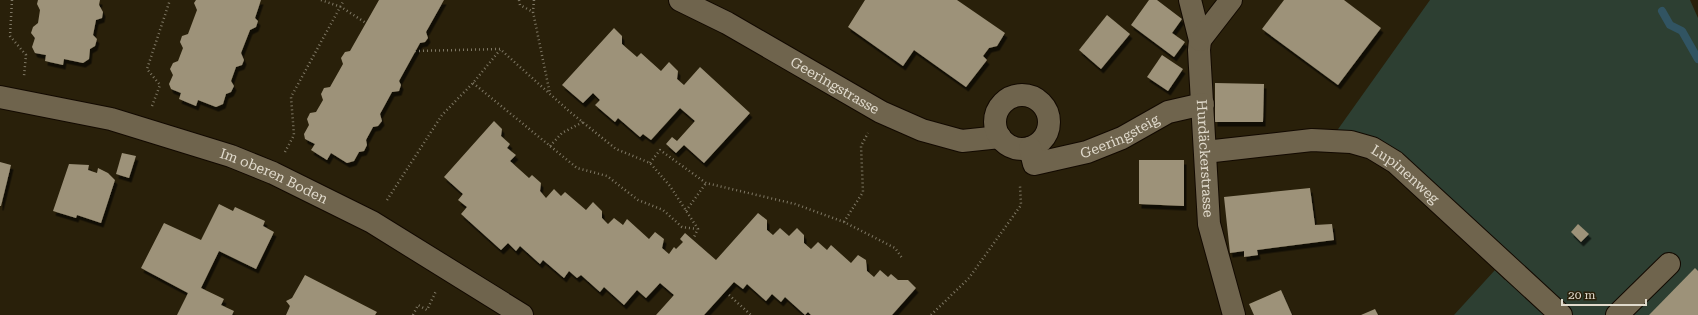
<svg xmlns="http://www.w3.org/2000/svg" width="1698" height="315" font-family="'Roboto Serif',serif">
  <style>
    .green { fill: #2d3f32 }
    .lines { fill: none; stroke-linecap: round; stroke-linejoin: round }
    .stream { stroke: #315462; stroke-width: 8 }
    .building { fill: #9d9279; filter: url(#shadow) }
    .minor-casing { stroke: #120900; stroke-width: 24 }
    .path { stroke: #7f7865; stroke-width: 2.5; stroke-dasharray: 1 3; stroke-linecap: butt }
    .minor { stroke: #6f644d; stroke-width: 22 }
    .labels { text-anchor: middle; stroke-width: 4; stroke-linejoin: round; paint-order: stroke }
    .street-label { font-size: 14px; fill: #e0dacc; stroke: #29200a }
  </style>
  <defs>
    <filter id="shadow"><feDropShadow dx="2.5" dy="4.5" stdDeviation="0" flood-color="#0009"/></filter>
  </defs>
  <rect width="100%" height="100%" fill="#29200a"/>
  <polygon class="green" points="1430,0 1690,0 1698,18 1698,315 1454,315 1495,270 1505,280 1519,266 1336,132"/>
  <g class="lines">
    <polyline class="stream" points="1662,11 1670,25 1682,31 1698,59"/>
  </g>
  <g class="building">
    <polygon points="38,0 100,0 99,5 103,12 102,18 96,20 93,35 97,39 95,46 90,49 89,59 83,63 64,59 63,65 45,61 46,55 35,53 32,47 35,38 31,33 33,27 38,23 40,10 37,4"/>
    <polygon points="196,0 261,0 255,18 258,21 256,27 250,30 241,53 244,60 242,65 236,67 231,81 234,86 231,92 226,94 223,104 216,107 198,100 196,106 179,99 181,93 171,89 169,84 173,75 170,69 173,63 178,61 183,48 180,42 182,36 188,34 197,10 194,3"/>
    <polygon points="379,0 444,0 426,32 428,38 425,42 420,43 399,81 401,85 399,91 392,92 380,114 382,121 378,126 373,127 366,140 367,145 364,151 359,152 354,161 347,163 331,153 327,160 311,150 315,144 305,139 304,134 309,125 307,119 310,113 316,112 323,100 321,94 324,88 330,87 343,64 341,58 345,52 350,51"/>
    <polygon points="865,0 957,0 1005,33 997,46 989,48 983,56 987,60 966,87 914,50 903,66 848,27"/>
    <polygon points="1149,0 1157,0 1182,19 1172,33 1185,42 1174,57 1131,25"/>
    <polygon points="1284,0 1344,0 1381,28 1338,85 1262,29"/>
    <polygon points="1107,15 1130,34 1101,69 1079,50"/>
    <polygon points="614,28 622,36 622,44 637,57 641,53 661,71 669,62 678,71 677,79 684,85 700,67 750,113 704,163 684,145 676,153 666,144 672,137 677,141 695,121 680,108 651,140 643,134 640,137 618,118 615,122 595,105 600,100 593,93 583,103 562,85"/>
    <polygon points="1162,55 1183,69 1168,91 1147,77"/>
    <polygon points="1215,83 1264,84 1263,122 1215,122"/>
    <polygon points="494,121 502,129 501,136 510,144 507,148 516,155 510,161 529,178 532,175 541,183 540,191 546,198 554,189 561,196 565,192 586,210 593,202 602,211 602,218 608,224 614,218 623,225 627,219 649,239 655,232 664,239 662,248 669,254 674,247 676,249 683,242 680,239 685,233 716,260 758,213 767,220 767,230 773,235 780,228 789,236 797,228 804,235 804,243 811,249 818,242 827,250 831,245 851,263 858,255 866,260 867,271 874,277 880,270 888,277 891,274 898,280 908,280 916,288 892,315 811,315 808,312 805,315 785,297 781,302 772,294 766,301 747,284 743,289 734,282 704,315 656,315 674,295 660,283 646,298 637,290 624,305 604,287 600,292 581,275 577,278 569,271 564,278 543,260 540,264 520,246 516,251 508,243 501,250 461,214 467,207 458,200 463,194 444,177"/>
    <polygon points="122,153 136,156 129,178 116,174"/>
    <polygon points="1139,160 1184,160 1184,206 1139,204"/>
    <polygon points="0,162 11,165 1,206 0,206"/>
    <polygon points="69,164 89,165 88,170 97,173 98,168 108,173 115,180 101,223 77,215 76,218 53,211"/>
    <polygon points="1310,188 1315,225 1332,224 1334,240 1257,250 1258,255 1244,257 1244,251 1230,253 1224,197"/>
    <polygon points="219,204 233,211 235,207 265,221 263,226 274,232 256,269 219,251 201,288 224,299 221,305 234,311 232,315 177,315 188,293 141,268 164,223 201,240"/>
    <polygon points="1578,224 1589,234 1581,242 1571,232"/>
    <polygon points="1695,268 1698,271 1698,315 1649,315"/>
    <polygon points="305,275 377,312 375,315 286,315 290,306 286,301 292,298"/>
    <polygon points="1281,290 1292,315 1254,315 1249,304"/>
    <polygon points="1375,309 1378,315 1361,315"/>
  </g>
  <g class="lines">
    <g class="minor-casing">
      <g id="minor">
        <path id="s1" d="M680 0 727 23 881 112 922 130 962 141 1000 137"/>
        <path id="s2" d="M1190 0 1200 40 1199 50 1209 224 1234 315"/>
        <polyline points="1200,40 1231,0"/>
        <circle cx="1022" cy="122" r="27"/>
        <path id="s3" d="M0 97 111 119 231 156 273 173 372 222 522 315"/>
        <path id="s4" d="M1030 148 1034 164 1087 152 1122 138 1168 112 1203 104"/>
        <path id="s5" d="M1205 152 1312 140 1351 142 1372 148 1395 162 1561 315"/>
        <polyline points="1617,315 1669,264"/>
      </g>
    </g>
    <g class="path">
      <polyline points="12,0 10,36 26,55 24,76"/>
      <polyline points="321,0 341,7 366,23"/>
      <polyline points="519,0 520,5 533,12"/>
      <polyline points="534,0 533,12 550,94"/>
      <polyline points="415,51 500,49 570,112 616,149 650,163 670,186 698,229 693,239"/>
      <polyline points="473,83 577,168 607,176 638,200 663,210 682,227 697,229"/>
      <polyline points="152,106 160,85 147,69 170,0"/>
      <polyline points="550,146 562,133 583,122"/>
      <polyline points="285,152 294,135 291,97 344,0"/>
      <polyline points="650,163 660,150 706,183 795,204 844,222 895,248 902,258"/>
      <polyline points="387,200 442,115 473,83 500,50"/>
      <polyline points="686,211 706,183"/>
      <polyline points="844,222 863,192 861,146 868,133"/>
      <polyline points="729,295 751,315"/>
      <polyline points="413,315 418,305 427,310 436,291"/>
      <polyline points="931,315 969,278 1021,205 1020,186"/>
    </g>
    <use href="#minor" class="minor"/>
  </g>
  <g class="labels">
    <g class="street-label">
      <text dy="5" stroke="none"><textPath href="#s1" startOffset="177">Geeringstrasse</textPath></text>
      <text dy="5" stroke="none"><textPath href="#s4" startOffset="107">Geeringsteig</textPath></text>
      <text dy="5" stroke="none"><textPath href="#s2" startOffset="160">Hurdäckerstrasse</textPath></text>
      <text dy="5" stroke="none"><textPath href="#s5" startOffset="211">Lupinenweg</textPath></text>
      <text dy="5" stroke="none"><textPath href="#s3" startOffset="286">Im oberen Boden</textPath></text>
    </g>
  </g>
  <path d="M1562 299v6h84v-6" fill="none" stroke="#e0dacc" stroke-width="2"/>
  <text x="1568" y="299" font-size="12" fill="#e0dacc" stroke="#29200a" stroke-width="3" paint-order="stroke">20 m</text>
</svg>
